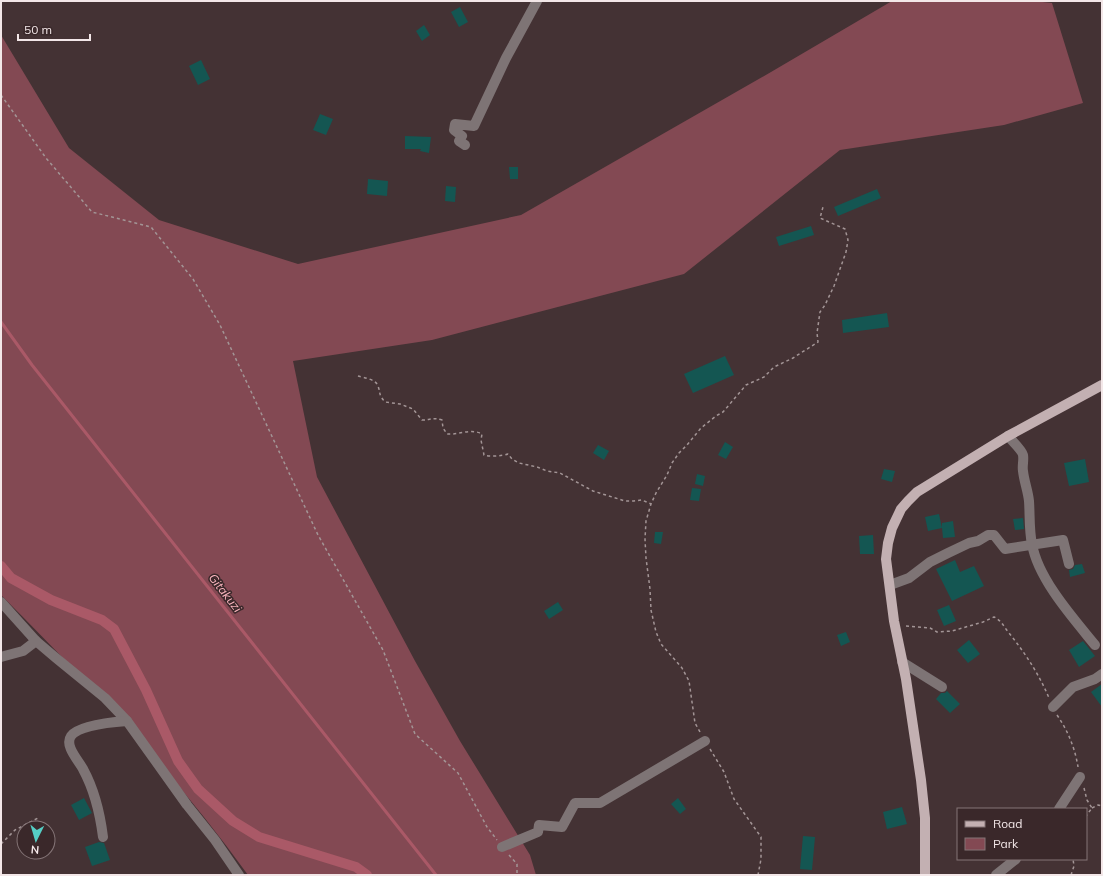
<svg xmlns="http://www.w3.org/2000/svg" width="1103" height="876" font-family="Mulish,sans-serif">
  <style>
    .green { fill: #834953 }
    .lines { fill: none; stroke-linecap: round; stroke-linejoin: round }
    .stream { stroke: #aa5967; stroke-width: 3 }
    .canal { stroke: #aa5967; stroke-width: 10 }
    .building { fill: #145652 }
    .path { stroke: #a39596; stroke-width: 1.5; stroke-dasharray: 3 3; stroke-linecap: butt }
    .minor { stroke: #7e7475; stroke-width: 10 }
    .major { stroke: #c3b0b2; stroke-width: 10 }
    .labels { text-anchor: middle; stroke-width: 3; stroke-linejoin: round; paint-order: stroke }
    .water-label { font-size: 12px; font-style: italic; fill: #fdb7c0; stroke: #3a282a }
  </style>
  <rect width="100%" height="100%" fill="#443234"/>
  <path class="green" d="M892 1H1033L1052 3 1083 103 1004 125 840 150 684 274 432 340 293 361 317 477 415 661 460 741 530 855 536 875H248C175 774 89 683 1 595V35L69 148 159 220 298 264 521 215 771 72Z"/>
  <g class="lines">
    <polyline class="stream" points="1,322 32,365 436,875"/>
    <polyline class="canal" points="1,566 11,578 51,600 102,620 114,629 146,690 178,761 198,789 233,821 259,837 356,867 367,875"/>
  </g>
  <g class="building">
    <polygon points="460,7 468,22 459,27 451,12"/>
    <polygon points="424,25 430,35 422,41 416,31"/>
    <polygon points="201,60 210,79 198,85 189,66"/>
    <polygon points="320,114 333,119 326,135 313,130"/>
    <polygon points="405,136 431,137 429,153 420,151 421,149 405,149"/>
    <polygon points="509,167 518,167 518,179 510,179"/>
    <polygon points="368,179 388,181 387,196 367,194"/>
    <polygon points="446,186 456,187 455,202 445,201"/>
    <polygon points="877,189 881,198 838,216 834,207"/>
    <polygon points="811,226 814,235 779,246 776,237"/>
    <polygon points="887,313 889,327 843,333 842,320"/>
    <polygon points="725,356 734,375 693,393 684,374"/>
    <polygon points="725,442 733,447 726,459 718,455"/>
    <polygon points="598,445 609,451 604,460 593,453"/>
    <polygon points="1085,459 1089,482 1069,486 1064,463"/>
    <polygon points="884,469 895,471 892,482 881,479"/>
    <polygon points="697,474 705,476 703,486 695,484"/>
    <polygon points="692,488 701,489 699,501 690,500"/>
    <polygon points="939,514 942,528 942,523 953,521 955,537 943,538 942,528 928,531 925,517"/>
    <polygon points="1023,518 1024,529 1015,530 1013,519"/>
    <polygon points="655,532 663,532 661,544 654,543"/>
    <polygon points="873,535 874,554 860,554 859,536"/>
    <polygon points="955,560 960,572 974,566 984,586 952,601 936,569"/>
    <polygon points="1082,564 1085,573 1070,577 1069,570 1073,569 1075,565"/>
    <polygon points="558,602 563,610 549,619 544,611"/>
    <polygon points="949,605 956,621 944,626 937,610"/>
    <polygon points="846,632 850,642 841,646 837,635"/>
    <polygon points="969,640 980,654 968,663 957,650"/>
    <polygon points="1083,641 1095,656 1079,667 1069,650"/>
    <polygon points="1102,684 1102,707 1091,692"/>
    <polygon points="947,691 960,704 950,713 936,699 941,693 945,693"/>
    <polygon points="84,798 92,813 79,820 71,805"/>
    <polygon points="678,798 686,809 680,814 671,804"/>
    <polygon points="902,807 907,824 887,829 883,812"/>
    <polygon points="803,836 815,837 812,870 800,869"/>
    <polygon points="99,842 104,843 110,860 92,866 85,847"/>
  </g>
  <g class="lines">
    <g class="path">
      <polyline points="1,95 46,158 92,212 151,227 193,279 220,325 318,535 383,650 415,734 458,773 487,827 497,840"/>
      <path d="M358 376C364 378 376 379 378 386 381 394 378 394 385 402L400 404 413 409 422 420C431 420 432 417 442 420L443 428 447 434C459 435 471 428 482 434L481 440 484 455C489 457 502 456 508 454L512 459 519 463 537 467 547 471 560 473 593 491 625 501H634L642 500 651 504"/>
      <path d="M906 626 930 628 937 632 952 631 983 622 994 617C1001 620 1004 627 1009 633 1025 653 1039 674 1049 698"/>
      <path d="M1057 715C1068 731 1075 748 1078 767"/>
      <polyline points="700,732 695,723 689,681 682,668 661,644 656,632 651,610 650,589 646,558 645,539 646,521 651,504 656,493 667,475 672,463 679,453 687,445 701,428 716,416 723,412 746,385 764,377 774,367 793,358 818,342 817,333 820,312 825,305 834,286 846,252 848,240 845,229 820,218 823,207"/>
      <polyline points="710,749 724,772 734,799 761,837 761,859 758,875"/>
      <polyline points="1084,788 1087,800 1092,808 1086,816"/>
      <polyline points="1092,808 1098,805 1102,806"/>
      <polyline points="1,844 15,830 38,818"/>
      <polyline points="509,855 517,864 517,875"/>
      <polyline points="1071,875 1074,866 1073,859"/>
    </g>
    <g class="minor">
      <polyline points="465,145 459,141 462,136 454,130 455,124 474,126 506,58 537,1"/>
      <path d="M1008 436C1012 441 1022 450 1023 455 1024 460 1022 466 1023 471 1024 481 1028 491 1029 501 1030 515 1029 530 1032 544 1038 579 1073 618 1095 645"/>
      <polyline points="890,585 909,578 930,562 948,553 969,543 978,541 988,535 994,535 1005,549 1063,540 1069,564"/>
      <polyline points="1,602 36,641 56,658 105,698 127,721 187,805 215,840 239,875"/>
      <polyline points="1,657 23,651 36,641"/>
      <polyline points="902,662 942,687"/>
      <polyline points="1053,707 1073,687 1095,679 1102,674"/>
      <polyline points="1059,809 1080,777"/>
      <path d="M103 837C100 813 95 791 83 769 79 761 64 746 71 736 79 725 114 722 127 721"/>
      <polyline points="502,847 538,832 539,825 562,827 575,803 600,803 705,741"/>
      <polyline points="996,875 1016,859"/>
    </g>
    <polyline class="major" points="925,875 925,818 921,780 906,679 894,621 886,559 888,543 892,528 901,509 908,501 917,492 1008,436 1102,385"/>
  </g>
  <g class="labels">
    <g class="water-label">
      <text transform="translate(225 593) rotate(52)" y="4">Gitakuzi</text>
    </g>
  </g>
  <rect width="1103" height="876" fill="none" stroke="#f3e7e8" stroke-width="4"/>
  <rect x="957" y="808" width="130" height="52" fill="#3a282a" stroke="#847476"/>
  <rect x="965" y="821" width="20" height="6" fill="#c3b0b2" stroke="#847476"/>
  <text x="993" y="828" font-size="12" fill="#f3e7e8">Road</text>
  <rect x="965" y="838" width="20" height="12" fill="#834953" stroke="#847476"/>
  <text x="993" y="848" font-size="12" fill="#f3e7e8">Park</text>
  <g transform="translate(36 840) rotate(185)"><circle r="19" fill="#3a282a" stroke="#847476"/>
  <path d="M0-3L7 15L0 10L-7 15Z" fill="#55cec5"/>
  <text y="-6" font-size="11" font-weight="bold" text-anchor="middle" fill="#f3e7e8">N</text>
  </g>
  <path d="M18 34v6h72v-6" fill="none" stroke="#f3e7e8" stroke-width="2"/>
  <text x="24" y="34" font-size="12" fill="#f3e7e8" stroke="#3a282a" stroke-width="3" paint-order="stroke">50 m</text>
</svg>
